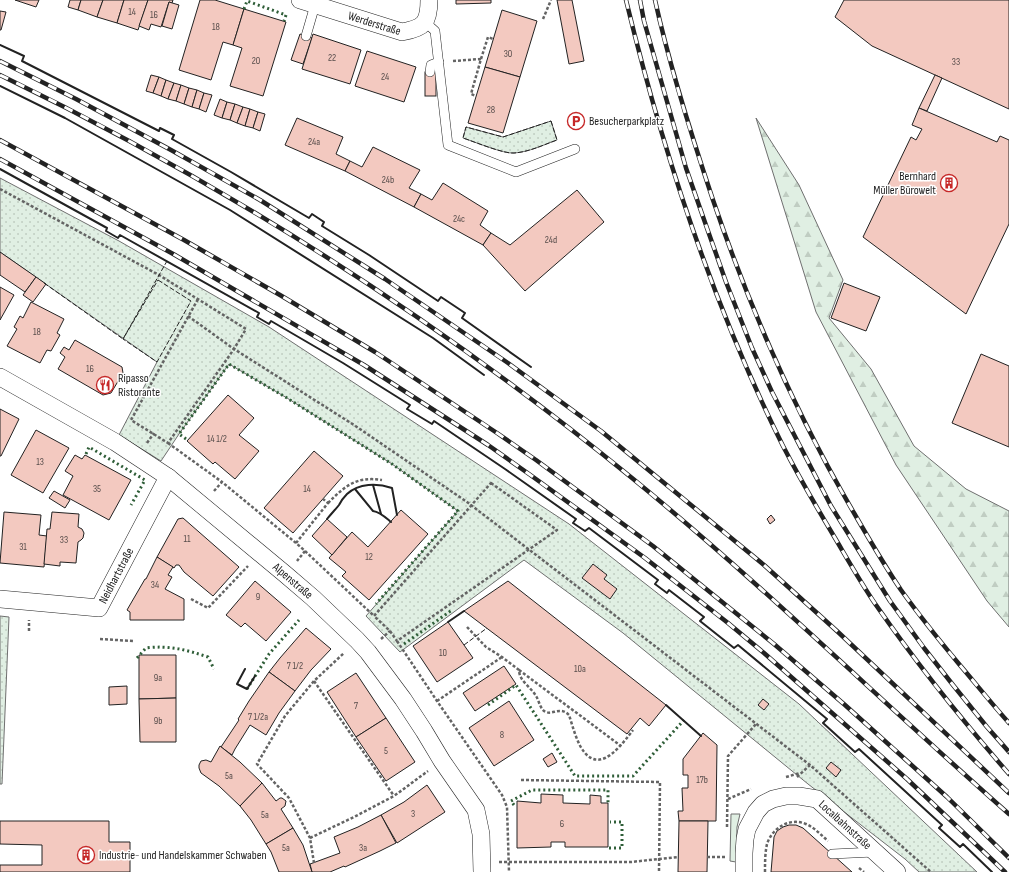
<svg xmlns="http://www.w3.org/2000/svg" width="1009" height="872" viewBox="0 0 1009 872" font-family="'Sofia Sans Condensed',sans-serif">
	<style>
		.grass { fill: #e0efe3; stroke: #6f6f6f }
		.forest { fill: url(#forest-firs); stroke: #6f6f6f }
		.park { fill: url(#park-dots); stroke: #6f6f6f }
		.building { fill: #f3c9c0; stroke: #222 }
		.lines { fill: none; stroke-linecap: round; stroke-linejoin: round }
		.service-casing { stroke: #222; stroke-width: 10 }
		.minor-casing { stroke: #222; stroke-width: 18 }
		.path { stroke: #646464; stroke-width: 2.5; stroke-dasharray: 3 2; stroke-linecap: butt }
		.service { stroke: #fff; stroke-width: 9 }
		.minor { stroke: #fff; stroke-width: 17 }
		.rail-casing { stroke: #222; stroke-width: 4.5 }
		.rail { stroke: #fff; stroke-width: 3; stroke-dasharray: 9; stroke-linecap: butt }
		.hedge { stroke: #2f5e38; stroke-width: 3; stroke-dasharray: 2 3; stroke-linecap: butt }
		.fence { stroke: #222; stroke-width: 1; stroke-dasharray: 5 2; stroke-linecap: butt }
		.wall { stroke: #222; stroke-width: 2 }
		.labels { text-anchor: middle; stroke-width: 3; stroke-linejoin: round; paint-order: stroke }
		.number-label { font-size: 10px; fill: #564c4a }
		.street-label { font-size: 12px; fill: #222; stroke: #fff }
		.poi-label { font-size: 12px; fill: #222; stroke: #fff; text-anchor: start }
	</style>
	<defs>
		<pattern id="forest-firs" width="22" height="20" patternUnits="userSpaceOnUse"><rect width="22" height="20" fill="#e0efe3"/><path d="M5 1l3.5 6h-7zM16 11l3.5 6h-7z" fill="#c0cdc2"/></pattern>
		<pattern id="park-dots" width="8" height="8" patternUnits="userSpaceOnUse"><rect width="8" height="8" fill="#e0efe3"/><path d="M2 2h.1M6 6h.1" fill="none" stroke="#c0cdc2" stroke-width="1.8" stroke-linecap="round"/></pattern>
	</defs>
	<rect width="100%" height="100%" fill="#fff"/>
	<polygon class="grass" points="731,814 740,814 737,827 736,862 730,861"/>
	<polygon class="forest" points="756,118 799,185 843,280 829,318 871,369 914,446 966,489 1009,511 1009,627 987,601 896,465 816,312"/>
	<g class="park">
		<path d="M551,121L557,140C543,145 529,152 514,153C504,154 475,142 463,138L466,127L503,137Z"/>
		<polygon points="0,178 119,241 269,327 569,524 799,704 977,872 919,872 905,859 808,784 623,633 524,560 400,652 366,616 458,511 392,464 287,398 229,364 179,434 161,461 119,435 157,362 0,252"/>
		<polygon points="0,616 9,617 2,784 0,784"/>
	</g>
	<g class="building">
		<polygon points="15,0 39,0 36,7"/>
		<polygon points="70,0 81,0 78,10 68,7"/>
		<polygon points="81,0 103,0 97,17 78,10"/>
		<polygon points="103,0 124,0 117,23 97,17"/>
		<polygon points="124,0 148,0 138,30 117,23"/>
		<polygon points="148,0 173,0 172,3 169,2 161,27 151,24 149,30 139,26"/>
		<polygon points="200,0 215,0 244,9 233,45 223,42 211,80 179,70"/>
		<polygon points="456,0 491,0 491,3 456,4"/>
		<polygon points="557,0 572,0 584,61 569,64"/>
		<polygon points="844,0 1009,0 1009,109 872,46 835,17"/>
		<polygon points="169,2 179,5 172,29 162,26"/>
		<polygon points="244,9 286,22 263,96 230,86 242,48 233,45"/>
		<polygon points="502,10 537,21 520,77 485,67"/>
		<polygon points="0,11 6,12 1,30 0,30"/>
		<polygon points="300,34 312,38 303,64 291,60"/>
		<polygon points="313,34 361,50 350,84 302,69"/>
		<polygon points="367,51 416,67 404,102 355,86"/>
		<polygon points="485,67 520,77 503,133 468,123"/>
		<rect x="425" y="72" width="11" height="24"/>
		<polygon points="151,75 159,77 153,93 146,91"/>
		<polygon points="935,75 942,78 927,111 919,108"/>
		<polygon points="159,77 166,80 161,96 153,93"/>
		<polygon points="166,80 174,83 168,99 161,96"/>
		<polygon points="174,83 181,85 176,101 168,99"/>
		<polygon points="181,85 189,88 184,104 176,101"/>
		<polygon points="189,88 197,90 192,107 184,104"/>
		<polygon points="197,90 204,93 199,109 192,107"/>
		<polygon points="204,93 212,95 206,112 199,109"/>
		<polygon points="220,99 227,102 222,118 214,115"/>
		<polygon points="227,102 235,104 230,120 222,118"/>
		<polygon points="235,104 243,107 237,123 230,120"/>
		<polygon points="243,107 250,109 245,126 237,123"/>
		<polygon points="919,108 997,142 1000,136 1009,140 1009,224 966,314 863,237 911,137 916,140 922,129 912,125"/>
		<polygon points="250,109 258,112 253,128 245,126"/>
		<polygon points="258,112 265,114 260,131 253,128"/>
		<polygon points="297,118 343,137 336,154 350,161 345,171 285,145"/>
		<polygon points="373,147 420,170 409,188 421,194 414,207 345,171 350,161 362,167"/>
		<polygon points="443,183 488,211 480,225 491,233 483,245 414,207 421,194 432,200"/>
		<polygon points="577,190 604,222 525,291 483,245 491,233 510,245"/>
		<polygon points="0,252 36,277 25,292 0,275"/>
		<polygon points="36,277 46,284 33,302 23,295"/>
		<polygon points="844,283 880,297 866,331 831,318"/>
		<polygon points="0,287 14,295 0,320"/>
		<polygon points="31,302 64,319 57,333 60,335 51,351 47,350 40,363 7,346 17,329 14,327 20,316 23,318"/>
		<polygon points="75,340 122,367 123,373 111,393 103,395 58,369 65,357 60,353 64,347 69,350"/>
		<polygon points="981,354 1009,366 1009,447 952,423"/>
		<polygon points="228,395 254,418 239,435 259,451 235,479 215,462 213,464 187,441"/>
		<polygon points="0,409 19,419 1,456 0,456"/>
		<polygon points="36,430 69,448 43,493 11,475"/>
		<polygon points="314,451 343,476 293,533 264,508"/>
		<polygon points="75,455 82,459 85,455 131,480 109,520 63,495 73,476 65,471"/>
		<polygon points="54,491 70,500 65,508 49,498"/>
		<polygon points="401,510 428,534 369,600 342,576 346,572 329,558 352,532 368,547"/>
		<polygon points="4,512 41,515 39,535 47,536 44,567 0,563"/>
		<polygon points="52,512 79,514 78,527 82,529 84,533 83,538 81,540 78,542 76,563 60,562 60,566 44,564 47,529 50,529"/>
		<polygon points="771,515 775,520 770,524 767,519"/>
		<polygon points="183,518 239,567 213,596 184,572 179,565 176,565 174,568 157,557 178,519"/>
		<polygon points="327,519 347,537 332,555 312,536"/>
		<polygon points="157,557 173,567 168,575 172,577 165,589 184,599 184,620 130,620 130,612 127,610 145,579 146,579"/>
		<polygon points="593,564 607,575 604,579 617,589 610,599 582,578"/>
		<polygon points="255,581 291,612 266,641 245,623 241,627 226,615"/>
		<polygon points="508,581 666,705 649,726 640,718 627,734 464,611"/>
		<polygon points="448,622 473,658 437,682 413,646"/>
		<polygon points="306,628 331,649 311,670 295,691 269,672 280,658"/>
		<polygon points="139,655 176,655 176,698 139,699"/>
		<polygon points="504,666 516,684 475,711 463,693"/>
		<polygon points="269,672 295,691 279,713 266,735 250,725 235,749 232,755 221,747 239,720 238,719 249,701"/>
		<polygon points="356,673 386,718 356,737 327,692"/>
		<polygon points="127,686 127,704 109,705 109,687"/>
		<polygon points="176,698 176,742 140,742 139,699"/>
		<polygon points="763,699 769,704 764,710 758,705"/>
		<polygon points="509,701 534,740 494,766 469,728"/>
		<polygon points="386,718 415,762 386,781 356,737"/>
		<polygon points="703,733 717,745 716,821 679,821 678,811 683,811 682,788 688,788 688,775 683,775 683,759"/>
		<polygon points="220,746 240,762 262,783 240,806 219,786 201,773 199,768 199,765 201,761 206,760 211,762"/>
		<polygon points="552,753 557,762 548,767 543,759"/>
		<polygon points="831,762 841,770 836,777 826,768"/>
		<polygon points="262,783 276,801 280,798 282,798 286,801 285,806 281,809 293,828 266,844 251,820 240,806"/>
		<polygon points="427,785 445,812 397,843 381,815 404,802"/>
		<polygon points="541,794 563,795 563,803 590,804 590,795 601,796 601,803 608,803 608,847 565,847 565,842 551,842 551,847 517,848 517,801 541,803"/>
		<polygon points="381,815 396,843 380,851 345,867 344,866 330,872 312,872 310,864 340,853 334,837 358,827"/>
		<polygon points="0,821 109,821 109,842 130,842 130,872 0,872 0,865 42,865 42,845 0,844"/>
		<polygon points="679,821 708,821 707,872 678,872"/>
		<polygon points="789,825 796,825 803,828 852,872 771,872 774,837 777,831 783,827"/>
		<polygon points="293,828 303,845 312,872 279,872 271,852 266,844"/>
	</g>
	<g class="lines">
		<g class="service-casing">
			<g id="service">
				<polyline points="425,22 435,31 448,145 516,172 575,149"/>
				<polyline points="306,36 315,5"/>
				<polyline points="430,72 431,65 439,62"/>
				<polyline points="832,854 874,852"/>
			</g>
		</g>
		<g class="minor-casing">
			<g id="minor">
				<path id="s1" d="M300,0L402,32C424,28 429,23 429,0"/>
				<path id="s2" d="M0,377L115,442L168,477L285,574L313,598L357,640L368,652L403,699L424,731L442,761L476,810L481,834L482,872"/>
				<path id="s3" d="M0,599L99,608L168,477"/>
				<path id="s4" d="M744,872V853L745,839L747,829L756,812L763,804L773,799L786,796H799L817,799L897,872"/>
			</g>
		</g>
		<g class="path">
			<polyline points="543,19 551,0"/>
			<polyline points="481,59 488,37 493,39"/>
			<polyline points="453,61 481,59 471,94 476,96"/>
			<polyline points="0,189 159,275 246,329 234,349 168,443 131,420 198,299"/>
			<polyline points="188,316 234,349 354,425 467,502 810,765"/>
			<polyline points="147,443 154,433"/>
			<polyline points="168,443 222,482"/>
			<polygon points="491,483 557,530 397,641 390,631 374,616"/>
			<polyline points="214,491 222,482 296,543 305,551 297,561"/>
			<path d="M328,503C345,486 356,476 382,480"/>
			<polyline points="296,543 328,503 323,499"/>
			<polyline points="305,551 374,616"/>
			<polyline points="191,599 208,608 248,566"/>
			<path d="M467,627L486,647L502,657L519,670C519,681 531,687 536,696C539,700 540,710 546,712C553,715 560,706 569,715C573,727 577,744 585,753C602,773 623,743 633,730"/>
			<polyline points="29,631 29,620"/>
			<polyline points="100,639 133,641"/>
			<polyline points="381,639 390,631"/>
			<polyline points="397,641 437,701 502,795 507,807 509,872"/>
			<polyline points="519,670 621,746"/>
			<polyline points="314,681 394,796"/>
			<polyline points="437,701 502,657"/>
			<polyline points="786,777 800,773"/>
			<polyline points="797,777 810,765 931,872"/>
			<polyline points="521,780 660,782 659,872"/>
			<polyline points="728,799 751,789"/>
			<polyline points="727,827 728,756 756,724"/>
			<polyline points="310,838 354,817 394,796 428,771"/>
			<polyline points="707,857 727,857"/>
			<polyline points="499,862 631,862 678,857"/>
			<polyline points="314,863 310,838 289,798 257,764 285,716 314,681 344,653"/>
			<polyline points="859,868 864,872"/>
			<path d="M765,872C765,863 765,853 767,844C772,828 790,817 806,824C815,828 821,835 828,841"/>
		</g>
		<use href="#service" class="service"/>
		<use href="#minor" class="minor"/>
		<g class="rail-casing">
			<g id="rail">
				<path d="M626,0C663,153 713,305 783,446C799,477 817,508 835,538C848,560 861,583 876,605C917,664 962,720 1009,774"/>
				<polyline points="640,0 644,21 686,168 708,231 726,282 752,348 772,392 831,506 890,601 924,648 953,685 987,727 1009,752"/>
				<path d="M655,0C670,68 691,134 713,200C750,309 796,414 854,513C869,539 884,565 901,590C919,615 939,640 959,664C976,684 992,704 1009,723"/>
				<polyline points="0,61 76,99 171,150 260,200 385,279 508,363 601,431 764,565 838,632 1009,793"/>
				<path d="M0,75C226,184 438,320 632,478C763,585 883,703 1009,814"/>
				<polyline points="0,140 184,240 280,295 375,352 497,433 536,460 653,546 774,644 845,705 947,797 1009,858"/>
				<polyline points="0,159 175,255 364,365 488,445 529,474 645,558 728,623 764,653 907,779 1005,872"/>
			</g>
		</g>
		<use href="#rail" class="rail"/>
		<g class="hedge">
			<polyline points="244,9 247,1 286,15 284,21"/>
			<polyline points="186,439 179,434 229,364 287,398 392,464 458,511 376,604"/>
			<polyline points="86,454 89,447 145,480 131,505"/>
			<polyline points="404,644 452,610"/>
			<path d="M137,658L146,648C169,645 187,650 208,657L214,669"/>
			<polyline points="247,689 269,654 299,620"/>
			<polyline points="488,705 516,685 575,776 633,776 684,720"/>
			<polyline points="514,805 511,801 532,790 608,790 608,803"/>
			<polyline points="609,848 622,848 622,822 610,822"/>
		</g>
		<g class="fence">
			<path d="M551,121L557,140C543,145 529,152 514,153C504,154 475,142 463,138L466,127L503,137Z"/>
			<polygon points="158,280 191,301 157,362 123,339"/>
			<polyline points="44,283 123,339 167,261"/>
			<polyline points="464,645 487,628"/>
		</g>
		<g class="wall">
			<polyline points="0,45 24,56 22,61 159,131 160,128 174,135 172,139 231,172 309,218 312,214 324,222 322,226 369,255 438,301 441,297 465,313 462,318 531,367"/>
			<polyline points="0,86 65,118 230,210 433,338 484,375"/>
			<polyline points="0,169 107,228 106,231 118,238 120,235 259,313 257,317 269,324 271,321 343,363 410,405 407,409 432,424 434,421 505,469 576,519 573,523 585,531 589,528 658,580 655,584 667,593 669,590 704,617 700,621 734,648 738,645 827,719 823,723 855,752 859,749 942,825 939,828 960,847 963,844 992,872"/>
			<polyline points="373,485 381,514"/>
			<path d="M355,489L373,511C380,512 385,517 391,522"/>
			<path d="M327,519C331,514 335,510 339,505C341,501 344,497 347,494C359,483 377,483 392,488L397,515"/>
			<polyline points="448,622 464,611"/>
			<polyline points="245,669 237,684 247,689 255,676"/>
			<polyline points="666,705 701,736"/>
		</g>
	</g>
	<defs>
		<g id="parking-ring" transform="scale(0.9)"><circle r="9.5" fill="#fff" stroke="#c62828" stroke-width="1.5"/><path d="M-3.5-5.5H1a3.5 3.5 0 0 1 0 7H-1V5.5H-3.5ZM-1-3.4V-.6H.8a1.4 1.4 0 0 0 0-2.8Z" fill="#c62828"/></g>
		<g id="building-ring" transform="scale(0.9)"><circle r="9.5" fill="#fff" stroke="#c62828" stroke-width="1.5"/><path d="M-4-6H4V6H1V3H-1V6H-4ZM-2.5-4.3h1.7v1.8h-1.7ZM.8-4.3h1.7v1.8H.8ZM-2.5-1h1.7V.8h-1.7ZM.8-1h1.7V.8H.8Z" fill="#c62828"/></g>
		<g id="restaurant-ring" transform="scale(0.9)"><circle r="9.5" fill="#fff" stroke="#c62828" stroke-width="1.5"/><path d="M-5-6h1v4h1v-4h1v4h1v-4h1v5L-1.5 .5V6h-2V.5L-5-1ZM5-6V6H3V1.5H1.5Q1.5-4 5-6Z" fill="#c62828"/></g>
	</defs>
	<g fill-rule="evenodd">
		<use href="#parking-ring" x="576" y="121"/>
		<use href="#building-ring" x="949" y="183"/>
		<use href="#restaurant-ring" x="105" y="385"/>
		<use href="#building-ring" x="86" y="855"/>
	</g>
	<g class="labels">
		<g class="number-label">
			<text x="132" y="15">14</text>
			<text x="154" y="18">16</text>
			<text x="216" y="30">18</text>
			<text x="508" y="57">30</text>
			<text x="332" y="61">22</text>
			<text x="256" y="64">20</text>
			<text x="956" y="65">33</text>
			<text x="385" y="80">24</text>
			<text x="491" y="113">28</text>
			<text x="314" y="145">24a</text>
			<text x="388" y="183">24b</text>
			<text x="459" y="222">24c</text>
			<text x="551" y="243">24d</text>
			<text x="37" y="335">18</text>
			<text x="90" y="372">16</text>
			<text x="217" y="442">14 1/2</text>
			<text x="40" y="465">13</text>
			<text x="97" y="492">35</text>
			<text x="307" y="492">14</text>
			<text x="187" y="542">11</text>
			<text x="64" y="543">33</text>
			<text x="23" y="550">31</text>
			<text x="369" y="560">12</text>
			<text x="155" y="588">34</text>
			<text x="258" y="600">9</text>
			<text x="443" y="656">10</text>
			<text x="295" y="669">7 1/2</text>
			<text x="580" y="672">10a</text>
			<text x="158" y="681">9a</text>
			<text x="356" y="709">7</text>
			<text x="258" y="720">7 1/2a</text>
			<text x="158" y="724">9b</text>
			<text x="502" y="738">8</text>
			<text x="386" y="754">5</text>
			<text x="229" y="779">5a</text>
			<text x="702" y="783">17b</text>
			<text x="413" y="817">3</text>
			<text x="265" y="818">5a</text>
			<text x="562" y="827">6</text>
			<text x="286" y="851">5a</text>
			<text x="363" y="851">3a</text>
		</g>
		<g class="street-label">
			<text dy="4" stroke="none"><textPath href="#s1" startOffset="78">Werderstraße</textPath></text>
			<text dy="4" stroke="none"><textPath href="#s3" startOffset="136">Neidhartstraße</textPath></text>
			<text dy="4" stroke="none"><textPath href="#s2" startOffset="358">Alpenstraße</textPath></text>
			<text dy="4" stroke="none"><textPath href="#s4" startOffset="167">Localbahnstraße</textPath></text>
		</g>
		<g class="poi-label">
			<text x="589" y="125">Besucherparkplatz</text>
			<text x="936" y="180" text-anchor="end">Bernhard<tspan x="936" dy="14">Müller Bürowelt</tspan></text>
			<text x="118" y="382">Ripasso<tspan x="118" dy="14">Ristorante</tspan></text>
			<text x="99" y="859">Industrie- und Handelskammer Schwaben</text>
		</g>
	</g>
</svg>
